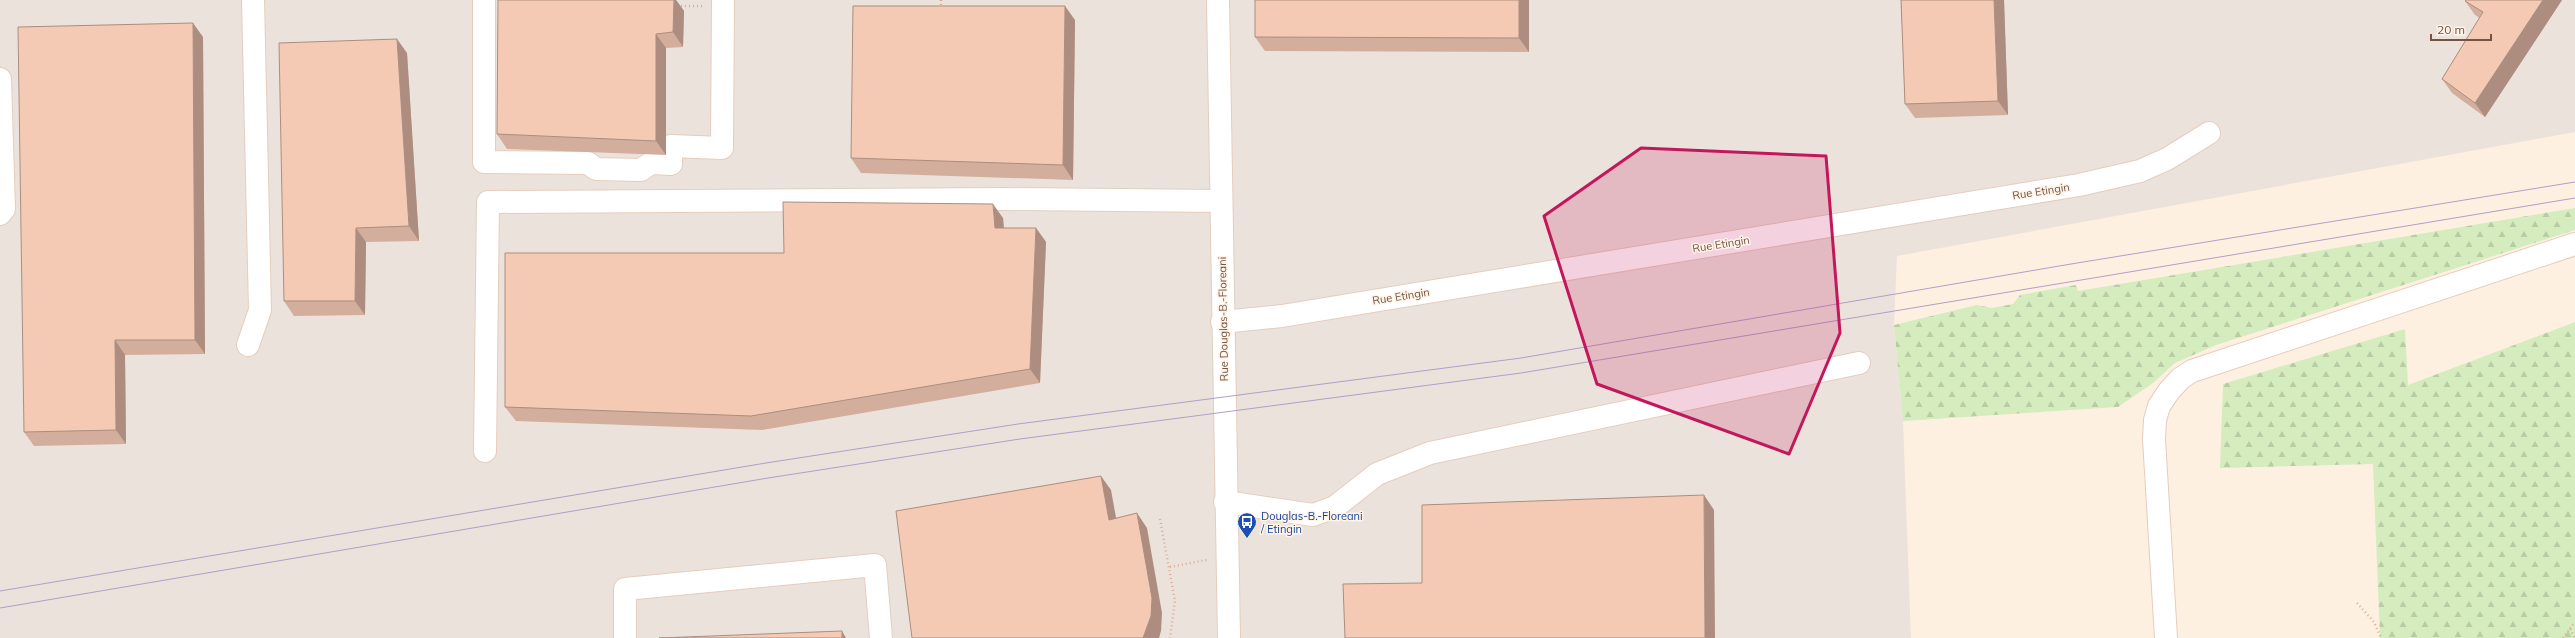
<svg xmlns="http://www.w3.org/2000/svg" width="2575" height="638" viewBox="0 0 2575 638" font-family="Mulish,sans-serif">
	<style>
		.industrial { fill: #ece2dc }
		.forest { fill: url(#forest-firs) }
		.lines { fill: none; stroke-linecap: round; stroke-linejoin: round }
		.minor-casing { stroke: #e5cdbe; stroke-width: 24 }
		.path { stroke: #daad99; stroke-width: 2.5; stroke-dasharray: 1 3; stroke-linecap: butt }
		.minor { stroke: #fff; stroke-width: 22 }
		.tram { stroke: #b19ec8; stroke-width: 1 }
		.wall { fill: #d3ae9c }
		.shaded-wall { fill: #ac8d7f }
		.building { fill: #f5cab5; stroke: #ac8d7f }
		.marked { fill: #c2185b; fill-opacity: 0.2; stroke: #c2185b; stroke-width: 3; stroke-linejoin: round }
		.labels { text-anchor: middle; stroke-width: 3; stroke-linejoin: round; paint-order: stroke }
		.street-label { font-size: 11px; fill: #765345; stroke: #fff4e8 }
		.transit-label { font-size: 11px; fill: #164399; stroke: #fff4e8; text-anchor: start }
	</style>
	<defs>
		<pattern id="forest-firs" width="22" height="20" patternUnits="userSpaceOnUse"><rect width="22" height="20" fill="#d4ecbe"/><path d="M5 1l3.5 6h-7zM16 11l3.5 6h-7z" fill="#b9cca5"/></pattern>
	</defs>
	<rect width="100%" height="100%" fill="#fef0e0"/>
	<polygon class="industrial" points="0,0 2575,0 2575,132 1897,256 1894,325 1903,421 1911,638 0,638"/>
	<g class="forest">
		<polygon points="2575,208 2575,230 2216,345 2175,363 2153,383 2118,407 1903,421 1894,325 1977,305 1992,308 2013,304 2020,295 2076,285 2078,291"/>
		<polygon points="2575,322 2575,638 2380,638 2373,464 2220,468 2223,384 2405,329 2408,385"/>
	</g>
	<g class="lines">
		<g class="minor-casing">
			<g id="minor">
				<polyline points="484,0 484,162 588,163 596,169 641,170 651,163 671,164 671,146 722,148 723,0"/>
				<polyline points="1218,0 1229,638"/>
				<polyline points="0,79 4,209 0,214"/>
				<polyline points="1222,322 1282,316 2079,185 2140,171 2167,159 2209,133"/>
				<polyline points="248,345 260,310 253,0"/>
				<polyline points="485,451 488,202 1004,199 1221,201"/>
				<polyline points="1225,502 1313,515 1335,507 1377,474 1430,453 1859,363"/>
				<polyline points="625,638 625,589 875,565 881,638"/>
				<polyline points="2166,638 2154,439 2155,420 2159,406 2169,391 2181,378 2192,371 2575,244"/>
			</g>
		</g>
		<g class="path">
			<polyline points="941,0 941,8"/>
			<polyline points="677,6 702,6"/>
			<polyline points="1160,519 1175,601 1170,638"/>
			<polyline points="1170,567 1207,560"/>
			<polyline points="2357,603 2374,622 2381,638"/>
			<polyline points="2570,629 2575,638"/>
			<polyline points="2563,638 2575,622"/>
		</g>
		<use href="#minor" class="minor"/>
		<g class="tram">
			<polyline points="0,591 766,463 1018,424 1521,358 2071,264 2575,182"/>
			<polyline points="0,608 768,478 1020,439 1521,373 2575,198"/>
		</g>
	</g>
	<g class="wall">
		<polygon points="498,0 676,0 684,11 683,47 666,48 666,155 507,149 497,134"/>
		<polygon points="1529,0 1529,52 1265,51 1255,37"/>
		<polygon points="1901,0 2004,0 2008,115 1915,118 1905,104"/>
		<polygon points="2562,0 2485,117 2452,93 2442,79 2480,18 2475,15 2465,1"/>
		<polygon points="1075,20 1073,180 861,173 851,158"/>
		<polygon points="203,37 205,354 125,355 126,444 34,446 24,432"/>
		<polygon points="407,53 419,241 366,242 365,315 294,316 284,301"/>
		<polygon points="1003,218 1004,228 1036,228 1046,242 1040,383 762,430 516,421 505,407 784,253"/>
	</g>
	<g class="shaded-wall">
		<polygon points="674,0 676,0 684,11 683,47 673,32"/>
		<polygon points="1519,0 1529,0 1529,52 1519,38"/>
		<polygon points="1994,0 2004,0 2008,115 1998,101"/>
		<polygon points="2543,0 2562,0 2485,117 2475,103"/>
		<polygon points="1065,6 1075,20 1073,180 1063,165"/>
		<polygon points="193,23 203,37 205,354 195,340"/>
		<polygon points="656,34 666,48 666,155 656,141"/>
		<polygon points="397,39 407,53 419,241 409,226"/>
		<polygon points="993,204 1003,218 1005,242 995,228"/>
		<polygon points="356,228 366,242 365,315 355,301"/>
		<polygon points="1036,228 1046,242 1040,383 1030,369"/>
		<polygon points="115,340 125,355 126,444 116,430"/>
		<polygon points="1101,476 1111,490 1119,534 1109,520"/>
		<polygon points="1704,495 1714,510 1715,638 1705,638"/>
		<polygon points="1137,513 1147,528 1162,613 1161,631 1159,638 1143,638"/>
		<polygon points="842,631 846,638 842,638"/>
	</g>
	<g class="building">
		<polygon points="498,0 674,0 673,32 656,34 656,141 497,134"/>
		<polygon points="1255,0 1519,0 1519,38 1255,37"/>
		<polygon points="1901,0 1994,0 1998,101 1905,104"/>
		<polygon points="2466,0 2543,0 2475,103 2442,79 2483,12 2465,1"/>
		<polygon points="853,6 1065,6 1063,165 851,158"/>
		<polygon points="193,23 195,340 115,340 116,430 24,432 18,27"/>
		<polygon points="397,39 409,226 356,228 355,301 284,301 279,43"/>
		<polygon points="783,202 993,204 995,228 1036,228 1030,369 751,416 505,407 505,253 784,253"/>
		<polygon points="1101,476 1109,520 1137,513 1152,598 1151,616 1143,638 912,638 896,511"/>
		<polygon points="1704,495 1705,638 1345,638 1343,584 1422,583 1422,505"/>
		<polygon points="842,631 842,638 659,638"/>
	</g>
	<path class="marked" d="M1641,148L1826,156L1840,333L1789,454L1597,384L1544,216Z"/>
	<defs>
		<g id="bus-pin" transform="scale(1)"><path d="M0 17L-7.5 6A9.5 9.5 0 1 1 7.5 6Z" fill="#1a4fb4" stroke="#fff4e8"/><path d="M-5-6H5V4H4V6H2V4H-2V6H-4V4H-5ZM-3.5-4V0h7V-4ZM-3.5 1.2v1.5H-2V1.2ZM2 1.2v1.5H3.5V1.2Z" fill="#fff"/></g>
	</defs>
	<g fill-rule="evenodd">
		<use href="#bus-pin" x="1247" y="522"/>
	</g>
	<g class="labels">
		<g class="street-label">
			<text transform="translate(2041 191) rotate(-9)" y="4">Rue Etingin</text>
			<text transform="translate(1721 244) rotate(-9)" y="4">Rue Etingin</text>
			<text transform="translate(1401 296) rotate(-9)" y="4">Rue Etingin</text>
			<text transform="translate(1223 319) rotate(-91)" y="4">Rue Douglas-B.-Floreani</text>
		</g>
		<g class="transit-label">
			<text x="1261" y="520">Douglas-B.-Floreani<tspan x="1261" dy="13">/ Etingin</tspan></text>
		</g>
	</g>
	<path d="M2431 34v6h60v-6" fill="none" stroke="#765345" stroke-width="2"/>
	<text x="2437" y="34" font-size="12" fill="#765345" stroke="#fff4e8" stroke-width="3" paint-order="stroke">20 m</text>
</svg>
